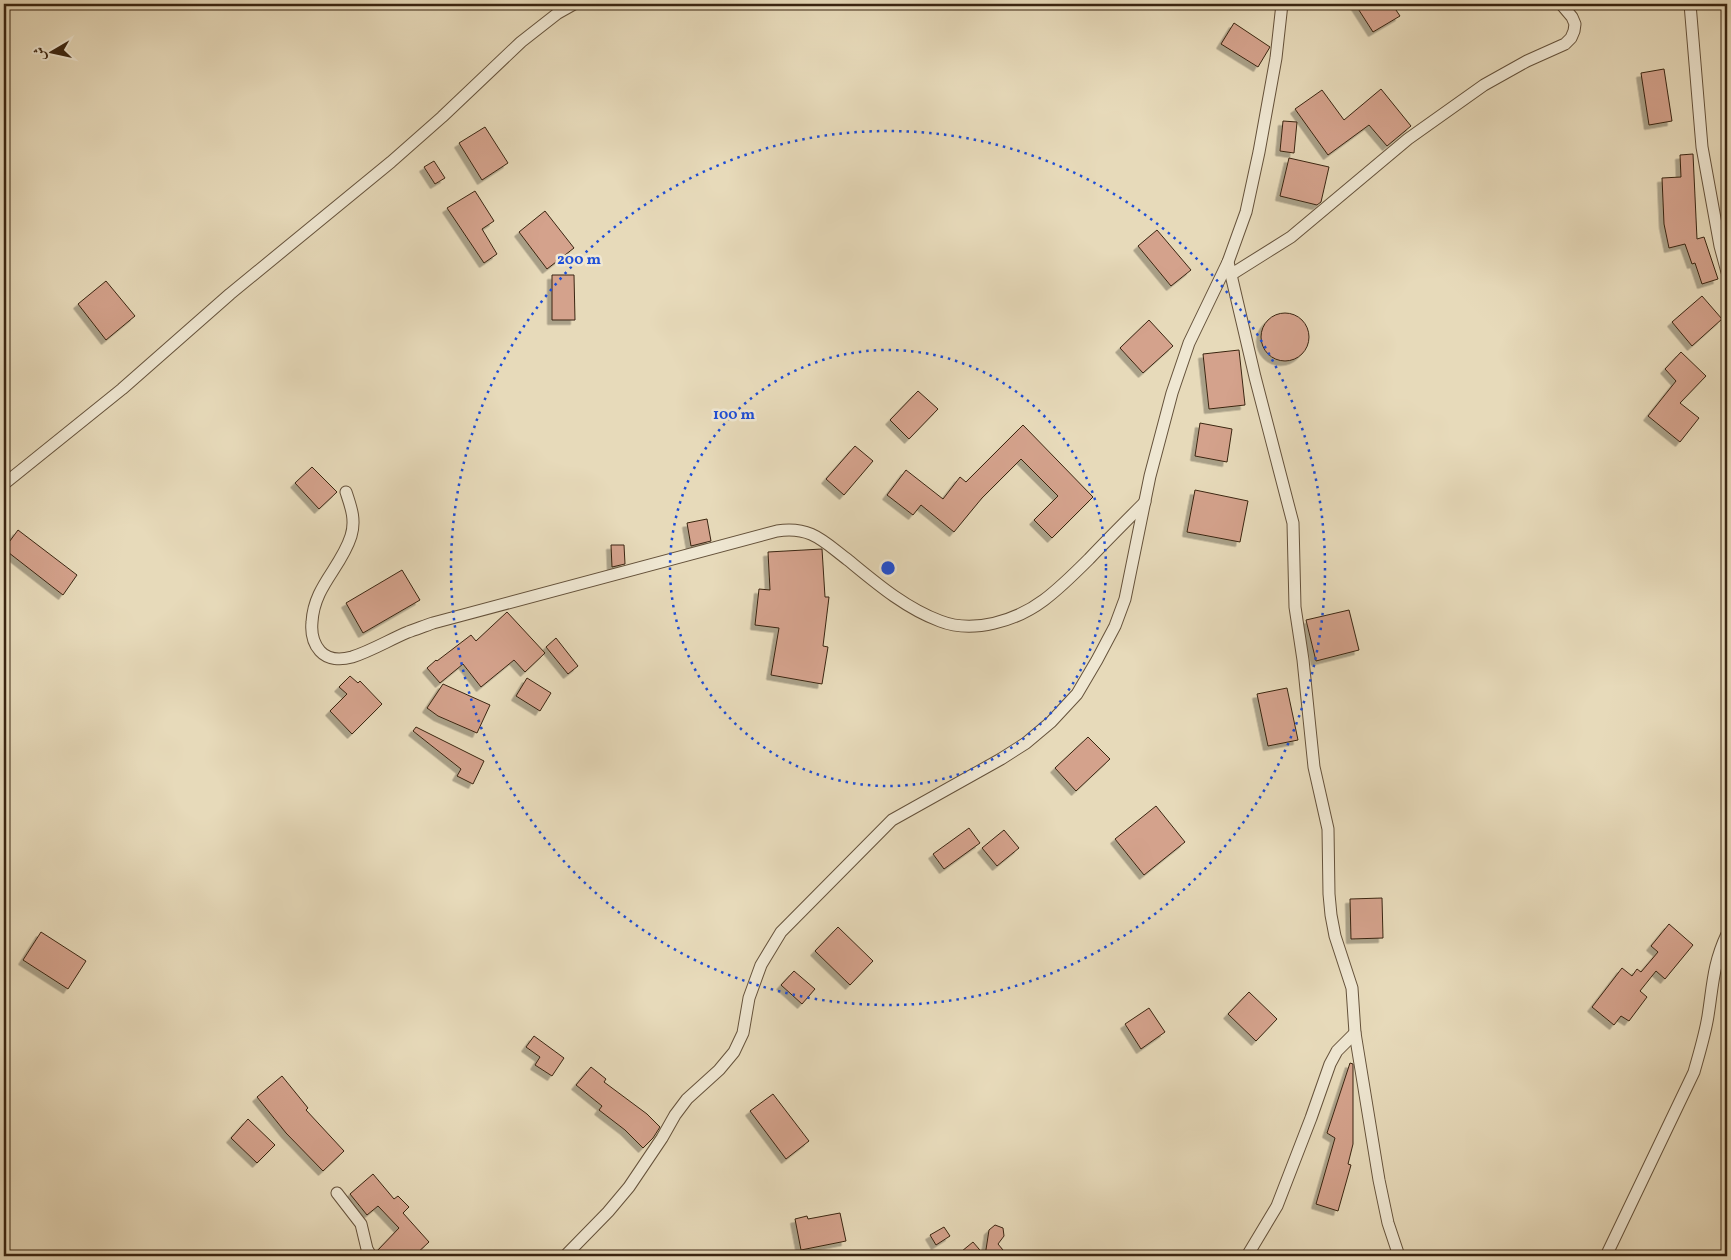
<svg xmlns="http://www.w3.org/2000/svg" width="1731" height="1260" viewBox="0 0 1731 1260" font-family="Vollkorn,Amiri,serif">
	<style>
		.building { fill: #d4a28c; stroke: #3a2511; filter: url(#shadow) }
		.lines { fill: none; stroke-linecap: round; stroke-linejoin: round }
		.street-casing { stroke: #65523b; stroke-width: 13 }
		.street { stroke: #efe7d2; stroke-width: 11 }
		.ring { fill: none; stroke: #1d4ed8; stroke-width: 2.5; stroke-dasharray: 2.5 5 }
		.centre { fill: #1d4ed8; stroke: #efe7d2; stroke-width: 2.5 }
		.ring-label { font-size: 15px; text-anchor: middle; font-weight: bold; fill: #1d4ed8; stroke: #efe7d2; stroke-width: 5; stroke-linejoin: round; paint-order: stroke }
	</style>
	<defs>
		<filter id="shadow"><feDropShadow dx="-4.5" dy="4.5" stdDeviation="0" flood-color="#0004"/></filter>
	</defs>
	<rect width="100%" height="100%" fill="#e7daba"/>
	<filter id="stains"><feTurbulence type="fractalNoise" baseFrequency=".004" numOctaves="4"/><feColorMatrix values="0 0 0 0 .2 0 0 0 0 .09 0 0 0 0 .02 0 0 0 .5 -.17"/></filter>
	<radialGradient id="worn" r=".72"><stop offset=".6" stop-color="#630" stop-opacity="0"/><stop offset="1" stop-color="#630" stop-opacity=".3"/></radialGradient>
	<g class="building">
		<polygon points="1355,4 1392,4 1400,16 1373,32"/>
		<polygon points="1234,23 1270,47 1258,67 1221,44"/>
		<polygon points="1664,69 1672,121 1649,125 1641,73"/>
		<polygon points="1381,89 1411,126 1387,146 1369,125 1328,155 1295,109 1322,90 1344,120"/>
		<polygon points="1283,121 1297,122 1294,153 1280,151"/>
		<polygon points="485,127 508,163 482,180 459,143"/>
		<polygon points="1693,154 1697,239 1704,237 1718,279 1702,284 1695,263 1692,264 1685,244 1669,248 1664,224 1662,178 1681,177 1680,155"/>
		<polygon points="1289,158 1329,167 1321,202 1317,205 1280,196"/>
		<polygon points="434,161 445,178 435,184 424,167"/>
		<polygon points="475,191 494,221 482,229 497,254 484,263 447,208"/>
		<polygon points="545,211 574,248 547,269 519,232"/>
		<polygon points="1157,230 1191,270 1171,286 1138,246"/>
		<polygon points="552,275 574,275 575,320 552,320"/>
		<polygon points="106,281 135,316 106,340 78,304"/>
		<polygon points="1702,296 1722,319 1692,346 1672,322"/>
		<circle cx="1285" cy="337" r="24"/>
		<polygon points="1149,320 1173,346 1143,373 1120,348"/>
		<polygon points="1239,350 1245,405 1209,409 1203,354"/>
		<polygon points="1681,352 1706,376 1680,403 1699,418 1680,442 1648,416 1676,381 1665,369"/>
		<polygon points="918,391 938,409 909,439 890,420"/>
		<polygon points="1200,423 1232,429 1227,462 1195,456"/>
		<polygon points="1023,425 1093,497 1052,538 1034,520 1058,496 1021,459 982,498 954,532 921,505 913,515 887,495 906,470 943,499 960,477 966,482"/>
		<polygon points="855,446 873,461 844,495 826,479"/>
		<polygon points="312,467 337,492 319,509 295,483"/>
		<polygon points="1195,490 1248,501 1240,542 1187,532"/>
		<polygon points="707,519 711,541 691,546 687,523"/>
		<polygon points="18,530 77,575 63,595 4,549"/>
		<polygon points="611,545 624,545 625,564 612,567"/>
		<polygon points="822,549 825,597 829,597 823,646 828,647 822,684 771,675 779,628 755,625 759,589 770,590 768,552"/>
		<polygon points="402,570 420,600 363,633 346,603"/>
		<polygon points="1349,610 1359,650 1316,661 1306,620"/>
		<polygon points="507,612 545,653 525,672 514,660 481,687 463,664 440,683 427,668 436,660 437,661 471,635 476,641"/>
		<polygon points="556,638 578,666 568,674 546,647"/>
		<polygon points="350,676 358,683 360,681 382,704 352,734 330,711 347,694 339,687"/>
		<polygon points="527,678 551,693 540,711 516,696"/>
		<polygon points="443,684 490,705 477,733 438,716 427,708"/>
		<polygon points="1287,688 1298,740 1268,746 1257,694"/>
		<polygon points="416,727 484,761 473,784 457,776 461,769 413,731"/>
		<polygon points="1088,737 1110,759 1076,791 1055,768"/>
		<polygon points="1156,806 1185,842 1144,875 1115,839"/>
		<polygon points="969,828 980,843 944,869 933,854"/>
		<polygon points="1004,830 1019,848 997,866 982,848"/>
		<polygon points="1382,898 1383,938 1351,939 1350,899"/>
		<polygon points="1669,924 1693,945 1665,979 1656,971 1640,991 1647,997 1629,1021 1621,1016 1614,1025 1592,1007 1622,968 1632,976 1637,969 1641,972 1658,952 1651,946"/>
		<polygon points="838,927 873,961 850,985 815,951"/>
		<polygon points="41,932 86,961 68,989 23,960"/>
		<polygon points="794,971 815,989 802,1004 781,985"/>
		<polygon points="1249,992 1277,1019 1256,1041 1228,1014"/>
		<polygon points="1149,1008 1165,1032 1141,1049 1125,1024"/>
		<polygon points="534,1036 564,1058 552,1076 535,1065 540,1057 526,1047"/>
		<polygon points="1350,1063 1353,1064 1353,1144 1348,1164 1351,1165 1338,1211 1316,1204 1335,1138 1327,1133"/>
		<polygon points="591,1067 606,1079 604,1082 647,1114 660,1127 653,1138 643,1148 625,1130 599,1110 602,1106 576,1085"/>
		<polygon points="282,1076 308,1108 306,1110 344,1151 323,1171 286,1133 257,1097"/>
		<polygon points="773,1094 809,1141 786,1159 750,1111"/>
		<polygon points="248,1119 275,1145 257,1163 231,1138"/>
		<polygon points="373,1174 394,1199 398,1196 409,1207 403,1213 429,1242 414,1256 378,1256 377,1251 399,1228 378,1206 367,1215 350,1194"/>
		<polygon points="840,1213 846,1241 801,1250 795,1219 807,1216 808,1219"/>
		<polygon points="995,1225 1003,1228 1004,1236 998,1244 1008,1256 985,1256 989,1230"/>
		<polygon points="944,1227 950,1236 936,1245 930,1235"/>
		<polygon points="973,1242 985,1256 956,1256"/>
	</g>
	<g class="lines">
		<g class="street-casing">
			<g id="street">
				<polyline points="1690,4 1702,147 1720,246 1727,272"/>
				<polyline points="1228,262 1255,377 1293,523 1295,607 1303,660 1314,767 1328,829 1329,894 1331,915 1335,936 1352,988 1355,1033 1379,1180 1388,1223 1399,1256"/>
				<polyline points="1232,274 1291,237 1408,139 1484,85 1527,61 1565,44 1571,38 1574,31 1575,24 1572,17 1561,4"/>
				<polyline points="4,484 122,389 230,294 391,162 442,117 521,42 558,13 574,4"/>
				<path d="M346,492C351,507 356,520 351,536C341,568 314,586 312,622C311,632 313,643 320,651C328,660 341,660 352,657C371,651 389,640 408,632C416,629 425,626 433,623L777,531C811,526 823,541 848,560C876,583 905,608 940,621C973,634 1016,621 1044,600C1060,588 1075,573 1089,559C1107,540 1126,521 1145,502"/>
				<polyline points="337,1193 361,1224 367,1249 371,1256"/>
				<polyline points="565,1256 608,1212 629,1187 662,1138 675,1115 687,1099 719,1070 734,1052 743,1033 749,998 761,965 781,932 892,820 1001,759 1026,743 1051,722 1077,694 1097,660 1115,626 1125,599 1150,476 1172,393 1189,343 1228,262 1246,212 1259,152 1276,58 1282,4"/>
				<polyline points="1247,1256 1277,1206 1311,1118 1330,1064 1337,1051 1355,1033"/>
				<path d="M1606,1256L1694,1072C1699,1054 1705,1035 1708,1016C1713,984 1713,964 1727,934"/>
			</g>
		</g>
		<use href="#street" class="street"/>
	</g>
	<g class="ring">
		<circle cx="888" cy="568" r="218"/>
		<circle cx="888" cy="568" r="437"/>
	</g>
	<circle cx="888" cy="568" r="8" class="centre"/>
	<g class="ring-label">
		<text x="579" y="264">200 m</text>
		<text x="734" y="419">100 m</text>
	</g>
	<rect width="1731" height="1260" fill="none" stroke="#e7daba" stroke-width="20"/>
	<rect x="5" y="5" width="1721" height="1250" fill="none" stroke="#3a2511" stroke-width="2.5"/>
	<rect x="10" y="10" width="1711" height="1240" fill="none" stroke="#3a2511"/>
	<g transform="translate(52 52) rotate(261)" stroke="#efe7d2" stroke-width="4" paint-order="stroke">
	<path d="M0-4L9 19L0 12L-9 19Z" fill="#3a2511"/>
	<text y="-8" font-size="14" font-weight="bold" text-anchor="middle" fill="#3a2511">ش</text>
	</g>
	<rect width="100%" height="100%" filter="url(#stains)"/>
	<rect width="100%" height="100%" fill="url(#worn)"/>
</svg>
